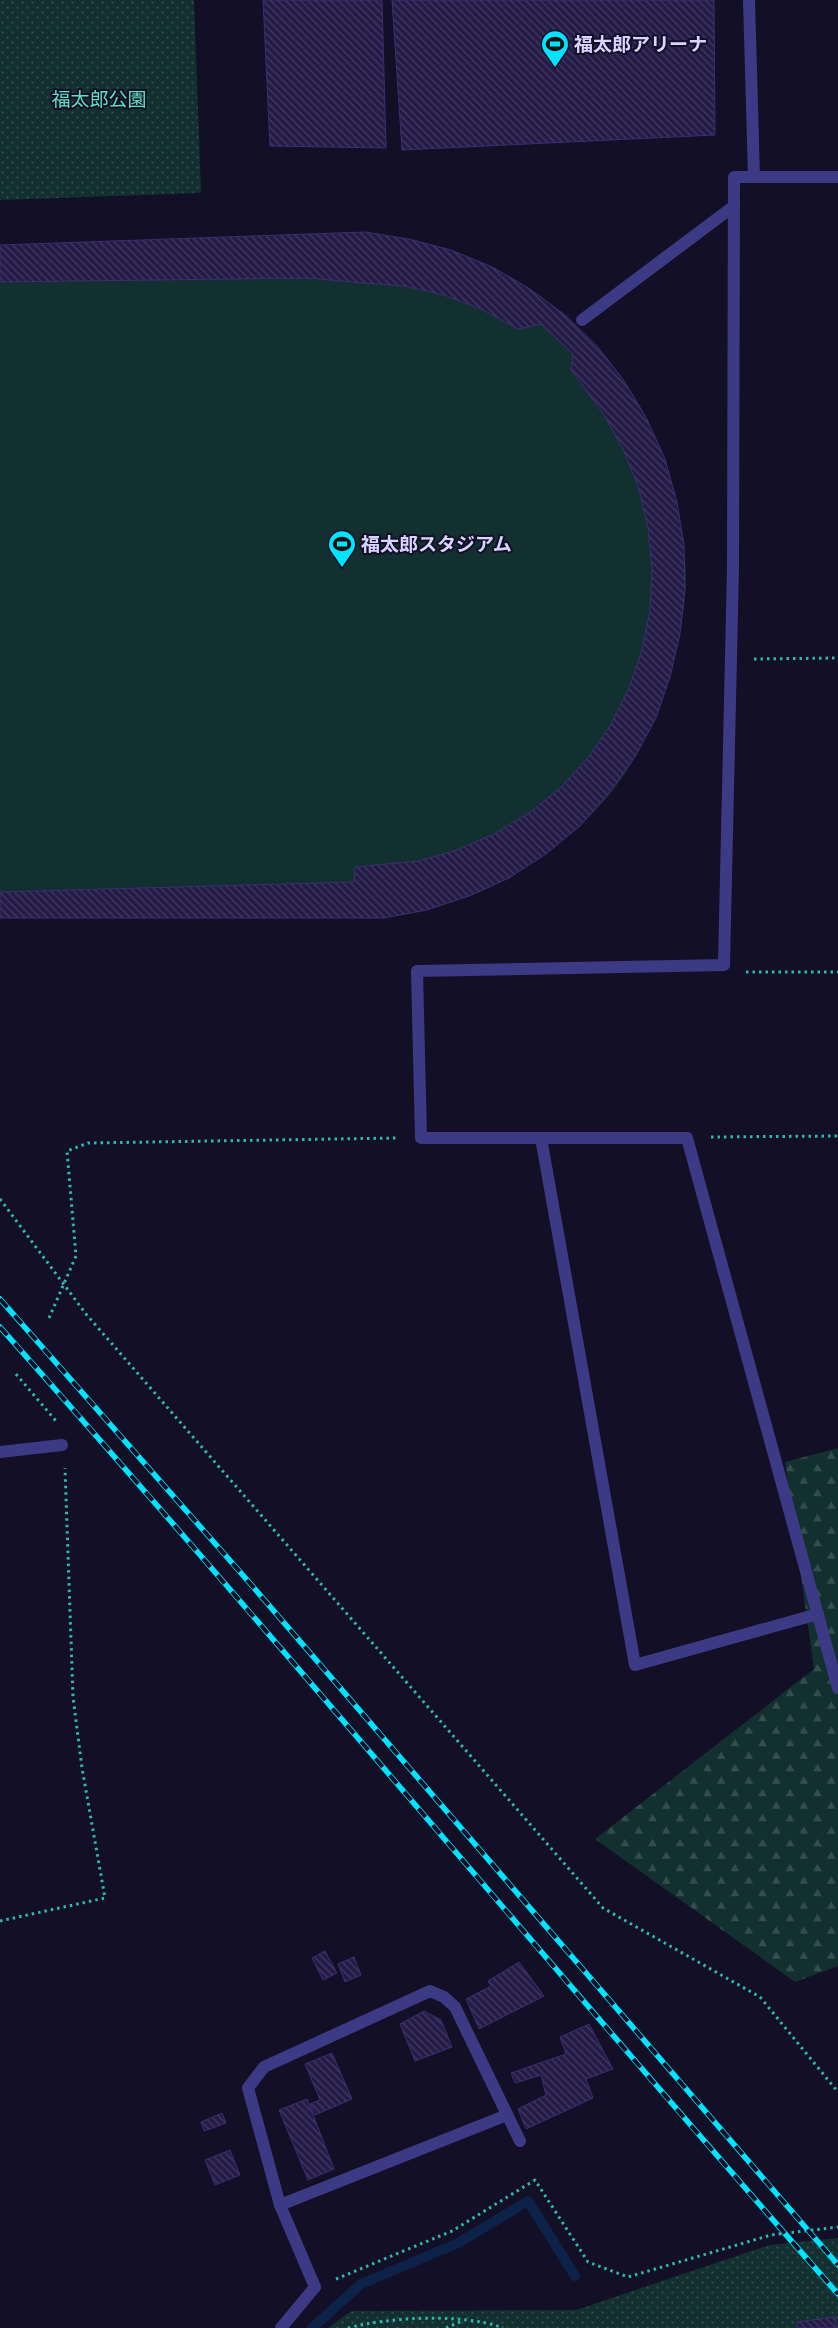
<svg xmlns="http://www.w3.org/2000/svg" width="838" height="2328" viewBox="0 0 838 2328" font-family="'Space Grotesk','Noto Sans JP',sans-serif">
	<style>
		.forest { fill: url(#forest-firs) }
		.park { fill: url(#park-dots) }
		.garden { fill: #12302f }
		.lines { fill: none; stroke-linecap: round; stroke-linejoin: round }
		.stream { stroke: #0c2248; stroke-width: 10 }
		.building { fill: url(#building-back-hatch); stroke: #3b2d73 }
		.path { stroke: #2fb8b0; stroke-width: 3; stroke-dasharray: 2.5 4; stroke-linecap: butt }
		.service { stroke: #3d3a85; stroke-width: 12 }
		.minor { stroke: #3d3a85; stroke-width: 12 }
		.tertiary { stroke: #3d3a85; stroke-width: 12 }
		.rail-casing { stroke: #00e5ff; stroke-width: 5.5 }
		.rail { stroke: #130f26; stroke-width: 4; stroke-dasharray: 11; stroke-linecap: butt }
		.labels { text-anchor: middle; stroke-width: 4; stroke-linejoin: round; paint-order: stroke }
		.poi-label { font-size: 19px; font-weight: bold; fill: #d9d4ff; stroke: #130f26; text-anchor: start }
		.park-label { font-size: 19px; fill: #5fe0c0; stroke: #130f26 }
	</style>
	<defs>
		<pattern id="forest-firs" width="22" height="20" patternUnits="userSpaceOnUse" patternTransform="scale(1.25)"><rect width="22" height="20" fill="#12302f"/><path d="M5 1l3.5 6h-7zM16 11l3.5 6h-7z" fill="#344d4e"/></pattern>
		<pattern id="park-dots" width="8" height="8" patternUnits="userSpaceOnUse" patternTransform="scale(1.25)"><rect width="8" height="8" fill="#12302f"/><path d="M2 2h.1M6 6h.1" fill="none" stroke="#344d4e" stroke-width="1.8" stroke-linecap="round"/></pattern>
		<pattern id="building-back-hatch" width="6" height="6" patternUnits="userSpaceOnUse" patternTransform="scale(1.25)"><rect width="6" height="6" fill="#241b47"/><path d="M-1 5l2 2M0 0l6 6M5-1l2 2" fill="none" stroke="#433b63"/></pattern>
	</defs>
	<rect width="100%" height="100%" fill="#130f26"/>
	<polygon class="forest" points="838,1448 838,1966 795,1982 595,1839 814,1669 785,1462"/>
	<g class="park">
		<polygon points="0,0 194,0 201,193 0,200"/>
		<polygon points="838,2238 838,2328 328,2328 351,2311 576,2310 769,2245"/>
	</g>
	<path class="garden" d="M365,232C394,237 422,241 450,250C529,274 610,342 646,418C656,438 660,464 666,486C672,505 680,525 683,545C690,580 683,621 675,656C661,718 628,784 579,826C567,836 554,844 542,853C518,871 495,887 467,897C440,907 412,913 384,918H0V245Z"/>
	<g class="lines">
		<polyline class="stream" points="312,2328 361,2284 458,2243 528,2201 575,2276"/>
	</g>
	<g class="building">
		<polygon points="263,0 382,0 386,148 270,146"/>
		<polygon points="392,0 714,0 715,135 402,150"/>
		<polygon points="365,232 409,239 451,250 492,267 530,289 565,315 597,346 624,381 647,419 665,459 677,502 684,545 685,590 680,634 670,677 656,718 635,757 609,793 580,826 546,854 509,878 469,896 427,910 384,918 0,918 0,892 354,882 355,867 418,861 457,850 494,834 529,813 560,788 588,758 611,724 629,688 642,650 650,610 652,569 648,528 639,489 624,451 604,415 571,370 573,354 541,324 518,329 483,310 444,295 405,286 364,283 308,278 0,282 0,245"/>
		<polygon points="325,1951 337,1973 323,1980 312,1958"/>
		<polygon points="354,1957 361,1975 345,1982 338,1964"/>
		<polygon points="519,1962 544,1996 479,2029 466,1999 491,1986 488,1981"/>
		<polygon points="424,2011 441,2020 452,2047 415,2061 400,2024"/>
		<polygon points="589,2024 613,2069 586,2079 593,2098 526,2129 518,2109 546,2095 541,2075 515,2083 511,2073 566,2054 560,2037"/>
		<polygon points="332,2053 352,2099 315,2115 310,2104 320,2100 305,2064"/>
		<polygon points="307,2099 334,2169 308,2180 279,2110"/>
		<polygon points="222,2113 226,2123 204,2131 201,2122"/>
		<polygon points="230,2150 240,2175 215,2185 205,2160"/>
		<polygon points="835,2317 836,2328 797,2328 797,2322"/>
	</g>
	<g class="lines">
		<g class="path">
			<polyline points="754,659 838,658"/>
			<polyline points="746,972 838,972"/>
			<polyline points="711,1137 838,1136"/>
			<polyline points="0,1199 86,1314 603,1908 760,1997 838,2092"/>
			<polyline points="49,1318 76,1256 67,1151 88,1143 397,1138"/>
			<polyline points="16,1374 56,1421"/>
			<polyline points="0,1921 105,1898 82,1768 73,1697 65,1468"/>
			<polyline points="336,2279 452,2231 535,2180 588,2262 628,2277 771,2235 838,2227"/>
			<path d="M348,2328C388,2317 464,2313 503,2328"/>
			<polyline points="446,2328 462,2321"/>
		</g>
		<g class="service">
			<polyline points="582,320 734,206"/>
			<polyline points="0,1452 62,1445"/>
			<polyline points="280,2205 507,2115"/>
			<polyline points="315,2287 280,2205 248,2088 264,2067 430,1991 444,1997 455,2007 520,2141"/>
		</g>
		<g class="minor">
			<polyline points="838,177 734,177 733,568 724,965 417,971 421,1138 687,1138 838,1688"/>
			<polyline points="541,1138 635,1665 818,1614"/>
			<polyline points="281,2328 315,2287"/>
		</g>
		<polyline class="tertiary" points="749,0 754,177"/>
		<g class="rail-casing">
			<g id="rail">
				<polyline points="0,1299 248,1581 838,2265"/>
				<path d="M0,1327C284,1646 556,1974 838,2294"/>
			</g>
		</g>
		<use href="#rail" class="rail"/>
	</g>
	<defs>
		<g id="stadium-pin" transform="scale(1.4375)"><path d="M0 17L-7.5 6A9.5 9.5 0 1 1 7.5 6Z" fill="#00e5ff" stroke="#130f26"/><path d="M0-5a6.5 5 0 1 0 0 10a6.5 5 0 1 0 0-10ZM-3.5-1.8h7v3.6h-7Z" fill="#111"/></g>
	</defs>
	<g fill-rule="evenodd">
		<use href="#stadium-pin" x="555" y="44"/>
		<use href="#stadium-pin" x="342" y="544"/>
	</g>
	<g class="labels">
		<g class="poi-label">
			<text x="574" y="51">福太郎アリーナ</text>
			<text x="361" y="551">福太郎スタジアム</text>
		</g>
		<g class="park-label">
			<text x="99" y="106">福太郎公園</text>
		</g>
	</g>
</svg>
